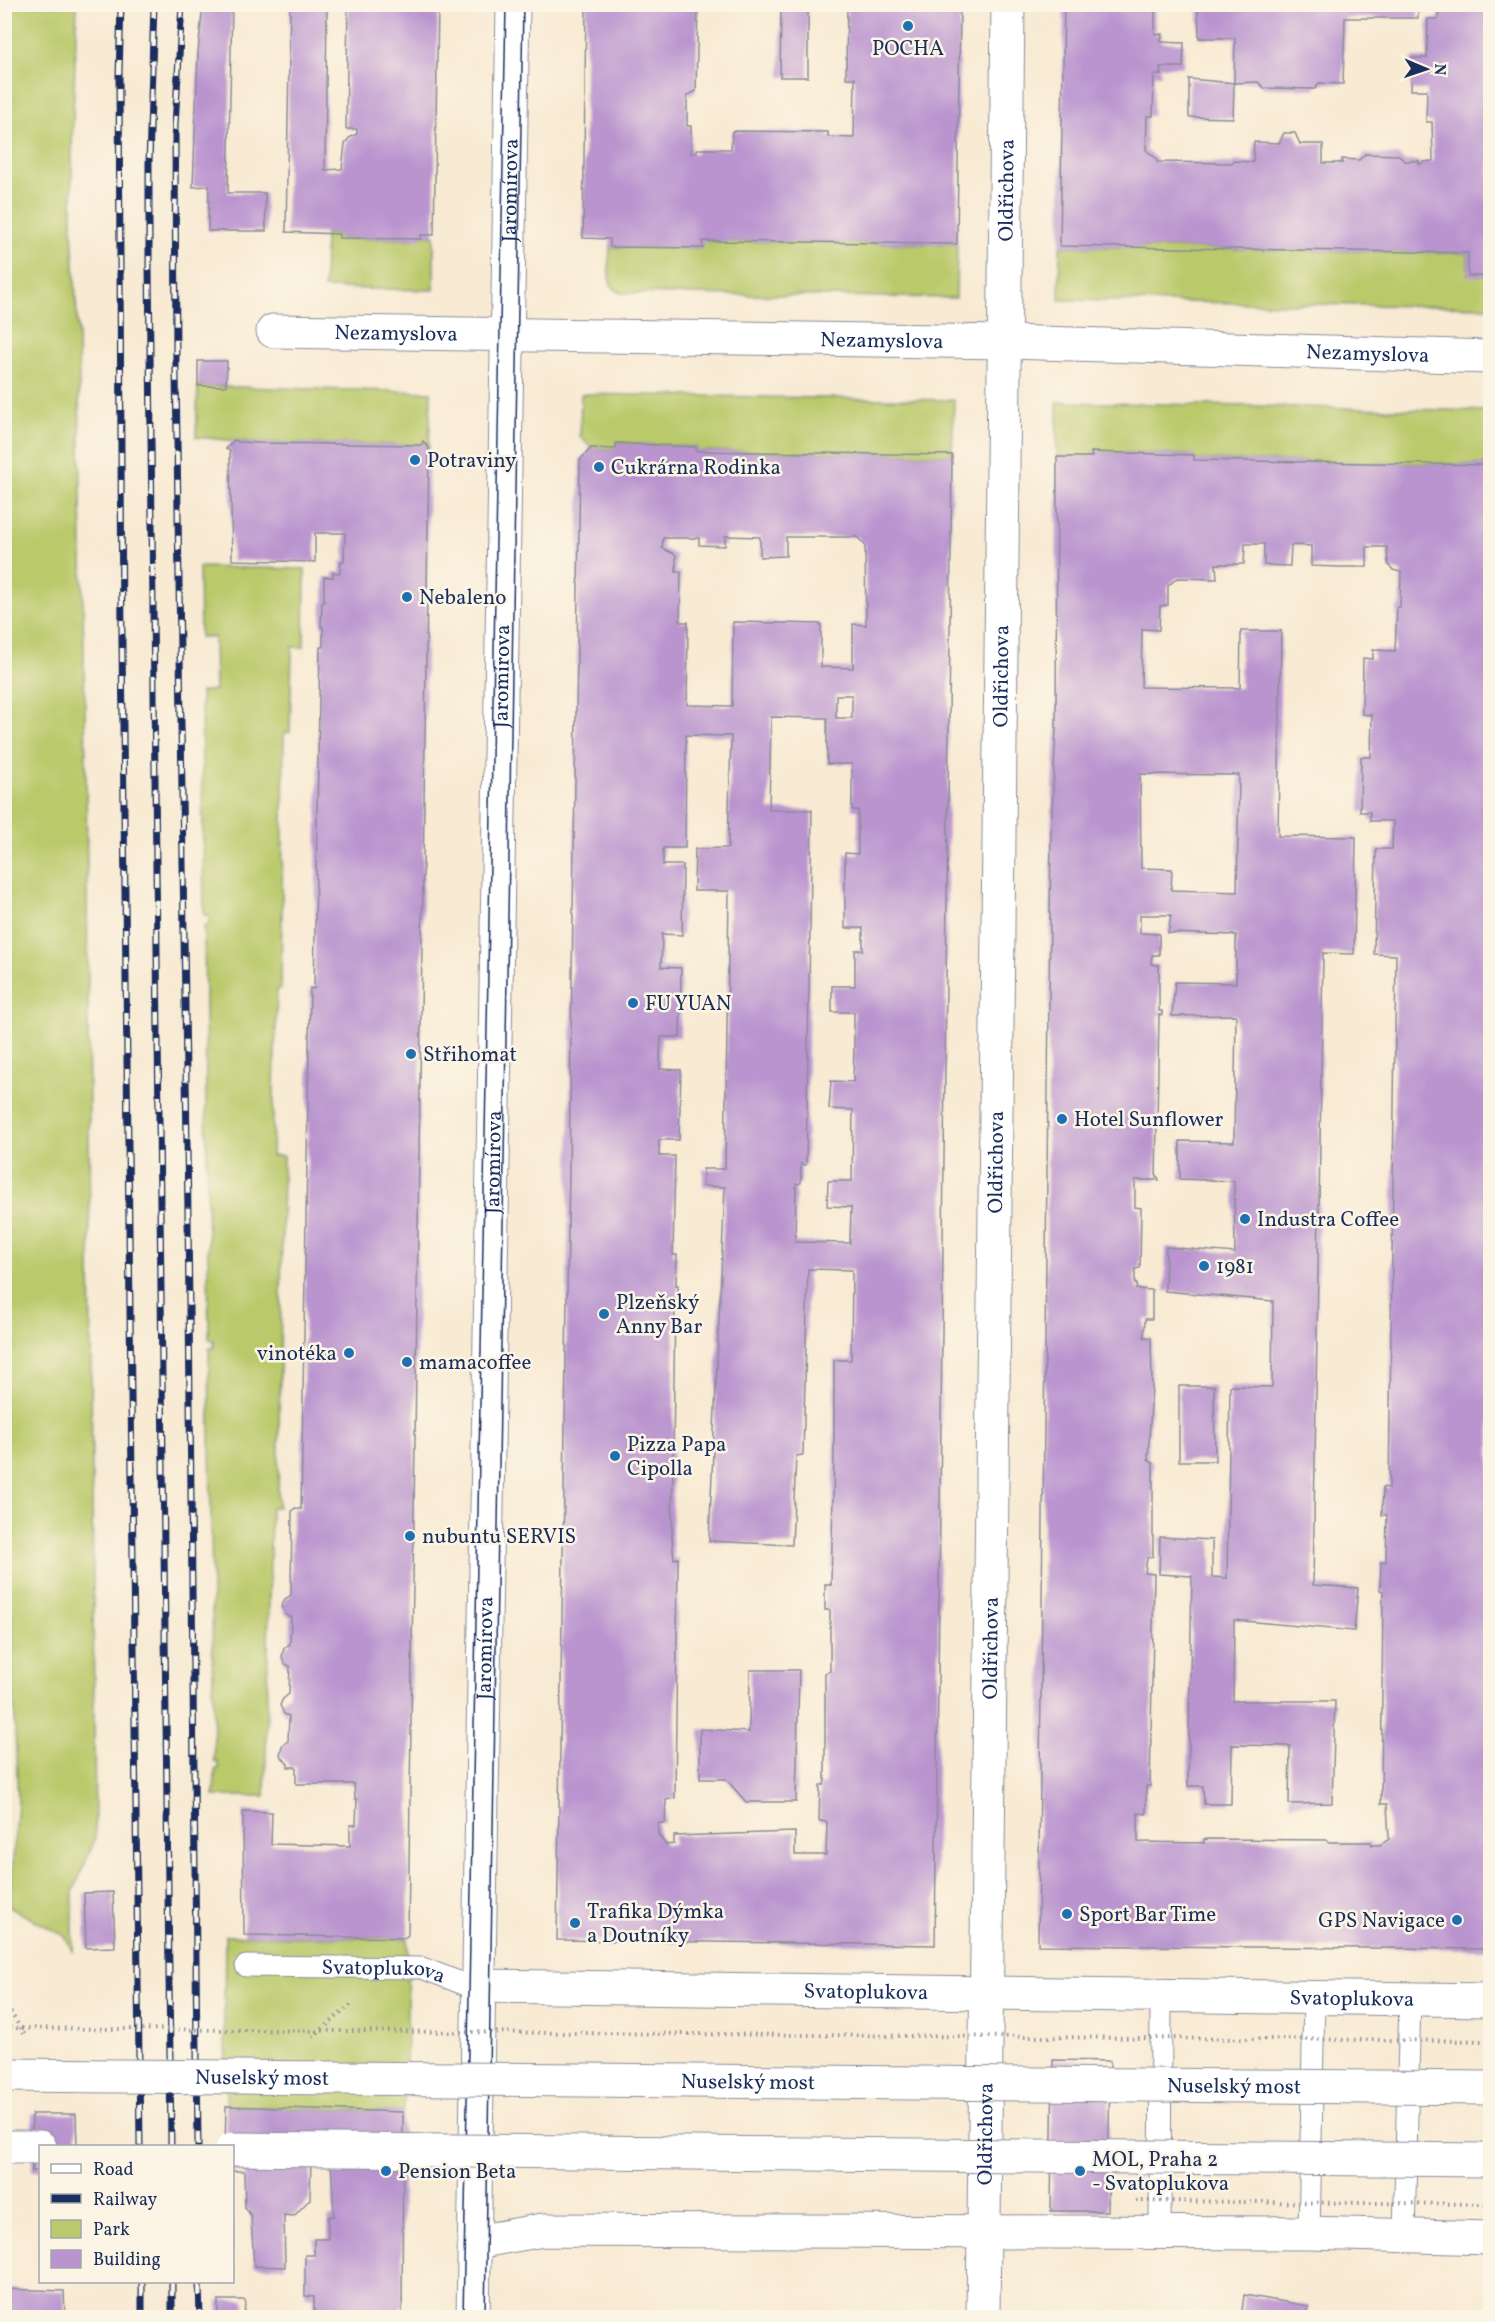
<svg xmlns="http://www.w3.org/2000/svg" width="1495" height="2322" viewBox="0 0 1495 2322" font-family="Vollkorn,serif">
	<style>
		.green { fill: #bac96b; stroke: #6a7c64; stroke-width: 1.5 }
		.building { fill: #ba94cf; fill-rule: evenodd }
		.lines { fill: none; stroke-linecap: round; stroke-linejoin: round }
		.service-casing { stroke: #8a8c98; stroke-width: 23 }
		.minor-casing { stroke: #8a8c98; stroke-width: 35 }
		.secondary-casing { stroke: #8a8c98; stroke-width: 35 }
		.path { stroke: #8a8c98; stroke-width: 4; stroke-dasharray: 1.5 4.5; stroke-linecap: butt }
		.service { stroke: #fff; stroke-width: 21 }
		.minor { stroke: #fff; stroke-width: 33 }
		.secondary { stroke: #fff; stroke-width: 33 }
		.tram { stroke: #1b2f5e; stroke-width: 1.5 }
		.rail-casing { stroke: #1b2f5e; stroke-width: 7 }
		.rail { stroke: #fcf5e5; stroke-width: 4.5; stroke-dasharray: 14; stroke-linecap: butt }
		.secondary-bridge-casing { stroke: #8a8c98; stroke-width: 35; stroke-linecap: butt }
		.path-bridge { stroke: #8a8c98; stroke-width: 4; stroke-dasharray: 1.5 4.5; stroke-linecap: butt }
		.secondary-bridge { stroke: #fff; stroke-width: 33 }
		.poi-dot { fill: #1f6fb2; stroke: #fcf5e5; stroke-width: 2 }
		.labels { text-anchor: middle; stroke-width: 5; stroke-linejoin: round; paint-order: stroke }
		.poi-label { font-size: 21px; fill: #1b2f5e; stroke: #fcf5e5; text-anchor: start }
		.street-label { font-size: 21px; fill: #1b2f5e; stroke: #fcf5e5 }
	</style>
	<rect width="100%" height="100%" fill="#fcf5e5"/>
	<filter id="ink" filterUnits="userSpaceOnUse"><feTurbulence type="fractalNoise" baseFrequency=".0167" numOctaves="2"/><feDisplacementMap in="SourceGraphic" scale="12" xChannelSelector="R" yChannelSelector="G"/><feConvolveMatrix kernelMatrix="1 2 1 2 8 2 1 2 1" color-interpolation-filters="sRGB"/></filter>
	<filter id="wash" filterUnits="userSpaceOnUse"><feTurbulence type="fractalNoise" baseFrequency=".008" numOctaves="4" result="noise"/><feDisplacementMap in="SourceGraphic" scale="24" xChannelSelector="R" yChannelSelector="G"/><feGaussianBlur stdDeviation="1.35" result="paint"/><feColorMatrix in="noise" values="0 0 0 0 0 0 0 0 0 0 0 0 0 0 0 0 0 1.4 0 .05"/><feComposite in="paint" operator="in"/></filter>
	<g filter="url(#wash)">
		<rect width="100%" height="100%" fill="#f8ead3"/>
		<g class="green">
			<polygon points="4,5 77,5 72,146 72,228 78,335 86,766 95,1839 73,1892 73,1953 65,1936 9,1907 18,1803 11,1621 4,1553"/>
			<polygon points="325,234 339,234 339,238 420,239 421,235 434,235 434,290 324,288"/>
			<path d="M702,241L957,244L956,298L621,293C603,287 610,261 610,247L702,248Z"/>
			<polygon points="1060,246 1468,253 1468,275 1490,276 1490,307 1059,300"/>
			<polygon points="198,386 431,392 429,448 424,442 422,445 259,443 196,437"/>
			<polygon points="581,394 954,400 952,455 696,451 696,447 617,443 616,449 591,448 580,436"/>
			<polygon points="1057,402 1490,411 1490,465 1194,460 1194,455 1092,452 1092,457 1057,457"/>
			<polygon points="199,567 305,569 304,647 292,647 290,732 284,733 281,988 277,989 272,1156 283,1156 278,1507 271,1507 265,1796 214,1796 215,1770 218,1769 218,1761 214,1761 209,1348 214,1348 214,1340 209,1339 204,925 209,925 209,915 204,915 201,692 215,690 214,637 200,637"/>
			<polygon points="225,1936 408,1938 406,2086 403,2112 226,2106 227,2083 224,2024"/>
		</g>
		<g id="blocks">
			<g class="building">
				<polygon points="203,4 232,4 228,193 265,193 266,231 208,231 209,186 193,187 198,53"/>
				<polygon points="290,4 327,4 325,170 342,169 345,144 349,138 357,134 357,129 346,129 348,4 438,4 434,235 421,235 421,239 339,238 339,234 286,232"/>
				<polygon points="586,4 698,4 696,91 687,96 687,126 691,126 691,153 697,153 697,149 731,149 732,131 828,132 828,137 854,138 855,78 846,78 847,4 960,4 957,244 702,241 703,248 610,247 610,239 583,238"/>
				<polygon points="781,4 808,4 808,77 780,77"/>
				<polygon points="1064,4 1155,4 1155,34 1162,34 1161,42 1184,43 1183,67 1160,67 1161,75 1154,75 1153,116 1147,116 1146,150 1157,159 1157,162 1233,163 1233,161 1253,162 1254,142 1279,143 1284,133 1295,133 1300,144 1323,144 1323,163 1342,163 1342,159 1359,160 1365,154 1399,155 1404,161 1419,161 1419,165 1423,162 1433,161 1432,122 1426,122 1427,90 1411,90 1412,58 1427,58 1428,19 1438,19 1439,4 1490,4 1490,276 1468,276 1468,253 1060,246"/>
				<polygon points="1198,4 1418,4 1418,18 1345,18 1343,84 1319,83 1315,89 1264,88 1258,82 1234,83 1235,38 1199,38"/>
				<polygon points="1189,79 1234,83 1233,118 1189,117"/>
				<polygon points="198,361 227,361 226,386 198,386"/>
				<polygon points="234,440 239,442 259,443 422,445 423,441 429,448 408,1935 404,1938 244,1935 243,1811 272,1812 271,1844 350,1846 350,1825 356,1825 357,1799 355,1799 354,1784 296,1784 296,1767 288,1767 288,1764 280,1755 282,1746 288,1741 289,1716 284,1714 280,1705 283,1699 289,1694 290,1666 285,1664 282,1657 284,1648 290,1644 291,1617 286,1615 282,1606 285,1599 291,1595 292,1511 295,1508 301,1509 310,988 314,989 320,647 323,647 323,627 321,627 322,602 324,602 324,577 333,577 333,572 340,573 341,561 344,562 345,533 315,533 315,562 232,560 230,451 226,449"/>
				<path d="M616,443L696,447V451L952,455L935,1945L557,1940L580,460L591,448L616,449ZM725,536L760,537V557L786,556V537H857L865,545L866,625L853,624V668L821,667V624L733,622L732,706L687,705L688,622H680L681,572H676V555L662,548L663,538H699V545L725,546ZM836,695H852V718H836ZM771,717L827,718V764H852V810H858V854L845,853V928H863V950H855V986H832V1012H854V1048L853,1082L831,1081L829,1109L853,1110L852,1181H828L827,1206L851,1207L850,1243L795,1242L796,1184L801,1183V1164L806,1165L812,810H769ZM686,735L731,736L728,848L695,849L694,891H729L725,1169H703V1186L725,1187L709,1541L792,1545L796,1456L803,1455L808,1269L852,1270L851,1360H834V1455L831,1585L825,1584V1610H830V1671L825,1673V1780L824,1785H820L819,1821L827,1822L826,1855H795V1832L674,1836V1844L666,1845L658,1834V1823H665L666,1800L675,1798L678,1558L674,1559L672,1538L675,1297H678V1285H676L677,1255H673L675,1156H659V1140H679L681,1070L660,1069V1053L661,1037H680L681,968L661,967L662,934L682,935L683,865H663V848H685Z"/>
				<path d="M1091,452L1194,455V460L1490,465V1949L1038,1945L1051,830L1056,729L1057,457H1092ZM1245,544H1264V565L1290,566L1291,545L1311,546V566L1339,567H1367V547H1387L1388,564L1393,570L1401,572L1400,607H1397L1395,651L1373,650V659L1363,658L1362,714L1372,715L1371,757H1361L1360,812H1370V821H1393L1392,849H1376L1374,954L1396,955L1389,1488L1383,1487L1382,1515H1387L1386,1562H1381L1380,1590L1383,1591L1381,1804H1387L1389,1839L1380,1845H1372L1371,1842H1328V1840L1204,1839V1843L1138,1842V1813L1146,1814V1786H1150L1154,1574L1145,1573L1147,1558L1153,1556V1463L1148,1460L1152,1385L1151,1338L1144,1337L1145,1319H1152V1290L1136,1289L1137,1284H1135V1269L1140,1268L1141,1208L1135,1207V1180H1159L1158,1177H1156L1159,1015H1162V1011H1159V965L1151,964L1152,955H1159V934L1140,933V915H1171L1168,933L1236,935V983L1175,982L1172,1016L1236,1015L1234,1142L1180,1141V1179L1234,1181L1235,1253L1166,1247L1165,1291L1273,1301L1272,1387L1230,1386L1227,1578L1212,1577V1540L1160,1537L1159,1574L1192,1576L1188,1786H1203L1204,1804H1231L1232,1745L1290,1746L1289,1804L1332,1803L1335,1701H1233L1234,1620L1354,1631L1358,1588L1313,1585L1323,953L1354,954L1356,837L1278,836L1281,631H1241L1240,688L1141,687L1142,629L1159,630L1160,606L1168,605V586L1177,578L1217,579L1216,564H1244ZM1140,774L1239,775L1237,892L1171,890L1172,869L1141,868Z"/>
				<polygon points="1179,1386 1214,1386 1215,1461 1179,1461"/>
				<polygon points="750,1670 799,1670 796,1802 746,1802 726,1779 700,1779 700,1729 749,1732"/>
				<polygon points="113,1892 115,1947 86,1948 84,1893"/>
				<polygon points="1053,2060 1110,2061 1108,2211 1051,2211"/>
				<polygon points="226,2106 403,2112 402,2318 314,2318 314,2297 305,2296 305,2255 314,2255 314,2239 328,2239 328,2217 334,2216 331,2160 311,2159 310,2199 294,2216 284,2215 285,2267 254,2266 251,2216 245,2207 244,2171 232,2171 232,2146 225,2146"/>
				<polygon points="32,2114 76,2114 77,2146 40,2146 40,2171 32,2171"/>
				<polygon points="4,2289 64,2291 65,2318 4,2318"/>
				<polygon points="1244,2295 1309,2306 1306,2318 1241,2318"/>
				<polygon points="218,2300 245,2300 244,2318 218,2318"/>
			</g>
		</g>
	</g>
	<g filter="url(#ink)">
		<use href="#blocks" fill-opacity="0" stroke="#8a8c98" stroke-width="1.5"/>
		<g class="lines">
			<g class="service-casing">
				<g id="service">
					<path id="s1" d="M246,1966L422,1968L469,1986H479"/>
					<polyline points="1160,2233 1161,1995"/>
					<polyline points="1309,2233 1314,1998"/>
					<polyline points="1404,2235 1410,1999"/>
				</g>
			</g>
			<g class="minor-casing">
				<g id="minor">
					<path id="s2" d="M273,331L1006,342L1490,357"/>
					<path id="s3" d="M479,1986L1490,2000"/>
					<polyline points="474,2240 487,2240 543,2230 1309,2233 1490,2238"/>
					<path id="s4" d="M983,2318L1008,4"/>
				</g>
			</g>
			<g class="secondary-casing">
				<g id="secondary">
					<polyline points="4,2147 40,2147"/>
					<path id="s5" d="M473,2318L513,4"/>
				</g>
			</g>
			<g class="path">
				<polyline points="4,2002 25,2035"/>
				<polyline points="313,2037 353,2003"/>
			</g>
			<use href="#service" class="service"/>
			<use href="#minor" class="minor"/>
			<use href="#secondary" class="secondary"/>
			<g class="tram">
				<polyline points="463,2318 506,4"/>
				<polyline points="485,2318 523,4"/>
			</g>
			<g class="rail-casing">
				<g id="rail">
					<polyline points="121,4 119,75 122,644 140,2146"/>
					<polyline points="154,4 149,163 149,266 171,2146"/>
					<polyline points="182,4 175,126 176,371 188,1215 198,2146"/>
					<polyline points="142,2282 142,2318"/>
					<polyline points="172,2282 172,2318"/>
					<polyline points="199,2282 200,2318"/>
				</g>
			</g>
			<use href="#rail" class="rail"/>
			<g class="secondary-bridge-casing">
				<g id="secondary-bridge">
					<path id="s6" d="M4,2075L1490,2088"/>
					<polyline points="232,2149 1490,2160"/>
				</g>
			</g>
			<g class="path-bridge">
				<polyline points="4,2028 1490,2041"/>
				<polyline points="1136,2201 1490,2204"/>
			</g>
			<use href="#secondary-bridge" class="secondary-bridge"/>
		</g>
	</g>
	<g class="poi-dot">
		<circle cx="908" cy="26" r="6"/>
		<circle cx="415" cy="460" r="6"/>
		<circle cx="599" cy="467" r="6"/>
		<circle cx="407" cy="597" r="6"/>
		<circle cx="633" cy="1003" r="6"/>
		<circle cx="411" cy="1054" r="6"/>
		<circle cx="1062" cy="1119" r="6"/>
		<circle cx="1245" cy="1219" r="6"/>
		<circle cx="1204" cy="1266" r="6"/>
		<circle cx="604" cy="1314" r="6"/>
		<circle cx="349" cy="1353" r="6"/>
		<circle cx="407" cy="1362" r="6"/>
		<circle cx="615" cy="1456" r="6"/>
		<circle cx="410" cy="1536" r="6"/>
		<circle cx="1067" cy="1914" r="6"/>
		<circle cx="1457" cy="1920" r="6"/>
		<circle cx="575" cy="1923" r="6"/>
		<circle cx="386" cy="2171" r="6"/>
		<circle cx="1080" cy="2171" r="6"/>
	</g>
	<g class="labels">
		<g class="poi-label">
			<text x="908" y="55" text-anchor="middle">POCHA</text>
			<text x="427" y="467">Potraviny</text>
			<text x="611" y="474">Cukrárna Rodinka</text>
			<text x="419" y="604">Nebaleno</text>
			<text x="645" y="1010">FU YUAN</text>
			<text x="423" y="1061">Střihomat</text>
			<text x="1074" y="1126">Hotel Sunflower</text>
			<text x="1257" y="1226">Industra Coffee</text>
			<text x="1216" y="1273">1981</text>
			<text x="616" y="1309">Plzeňský<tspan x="616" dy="24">Anny Bar</tspan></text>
			<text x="337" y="1360" text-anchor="end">vinotéka</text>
			<text x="419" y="1369">mamacoffee</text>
			<text x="627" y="1451">Pizza Papa<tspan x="627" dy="24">Cipolla</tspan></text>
			<text x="422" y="1543">nubuntu SERVIS</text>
			<text x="587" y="1918">Trafika Dýmka<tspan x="587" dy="24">a Doutníky</tspan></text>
			<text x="1079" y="1921">Sport Bar Time</text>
			<text x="1445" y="1927" text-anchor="end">GPS Navigace</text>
			<text x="1092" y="2166">MOL, Praha 2<tspan x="1092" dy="24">- Svatoplukova</tspan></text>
			<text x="398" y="2178">Pension Beta</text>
		</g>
		<g class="street-label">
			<text dy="7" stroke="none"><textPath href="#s5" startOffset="2128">Jaromírova</textPath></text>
			<text dy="7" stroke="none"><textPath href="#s4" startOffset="2128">Oldřichova</textPath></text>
			<text dy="7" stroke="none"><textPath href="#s2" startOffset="123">Nezamyslova</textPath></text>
			<text dy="7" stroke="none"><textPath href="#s2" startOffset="609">Nezamyslova</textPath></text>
			<text dy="7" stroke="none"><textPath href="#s2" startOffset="1095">Nezamyslova</textPath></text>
			<text dy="7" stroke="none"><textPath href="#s5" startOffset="1642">Jaromírova</textPath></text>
			<text dy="7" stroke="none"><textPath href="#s4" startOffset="1642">Oldřichova</textPath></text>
			<text dy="7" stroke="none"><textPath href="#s5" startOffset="1156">Jaromírova</textPath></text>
			<text dy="7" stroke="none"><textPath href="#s4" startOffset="1156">Oldřichova</textPath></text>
			<text dy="7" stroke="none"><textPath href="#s5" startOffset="670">Jaromírova</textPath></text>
			<text dy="7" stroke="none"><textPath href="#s4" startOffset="670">Oldřichova</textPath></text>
			<text dy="7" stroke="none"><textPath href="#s1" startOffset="138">Svatoplukova</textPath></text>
			<text dy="7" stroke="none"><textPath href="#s3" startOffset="387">Svatoplukova</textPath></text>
			<text dy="7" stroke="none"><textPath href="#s3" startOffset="873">Svatoplukova</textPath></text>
			<text dy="7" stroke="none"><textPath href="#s6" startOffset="258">Nuselský most</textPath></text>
			<text dy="7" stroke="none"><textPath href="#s6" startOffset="744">Nuselský most</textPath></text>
			<text dy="7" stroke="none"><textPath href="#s6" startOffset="1230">Nuselský most</textPath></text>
			<text dy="7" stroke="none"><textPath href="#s4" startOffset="184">Oldřichova</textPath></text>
		</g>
	</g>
	<rect width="1495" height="2322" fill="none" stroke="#fcf5e5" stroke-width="24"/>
	<rect x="39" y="2145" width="195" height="138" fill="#fcf5e5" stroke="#a2a6af" stroke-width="1.5"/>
	<rect x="51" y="2164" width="30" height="9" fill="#ffffff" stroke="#a2a6af" stroke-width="1.5"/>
	<text x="93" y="2175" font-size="18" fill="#1b2f5e">Road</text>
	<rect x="51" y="2194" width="30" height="9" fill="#1b2f5e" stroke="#a2a6af" stroke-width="1.5"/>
	<text x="93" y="2205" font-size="18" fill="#1b2f5e">Railway</text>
	<rect x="51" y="2220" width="30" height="18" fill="#bac96b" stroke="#a2a6af" stroke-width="1.5"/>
	<text x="93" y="2235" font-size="18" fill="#1b2f5e">Park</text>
	<rect x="51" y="2250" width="30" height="18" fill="#ba94cf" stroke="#a2a6af" stroke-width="1.5"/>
	<text x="93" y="2265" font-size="18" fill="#1b2f5e">Building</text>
	<g transform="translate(1426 69) rotate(92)" stroke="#fcf5e5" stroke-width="4.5" paint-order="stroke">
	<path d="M0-4.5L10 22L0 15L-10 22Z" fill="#1b2f5e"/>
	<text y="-9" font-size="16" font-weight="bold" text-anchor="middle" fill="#1b2f5e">N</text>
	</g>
</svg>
